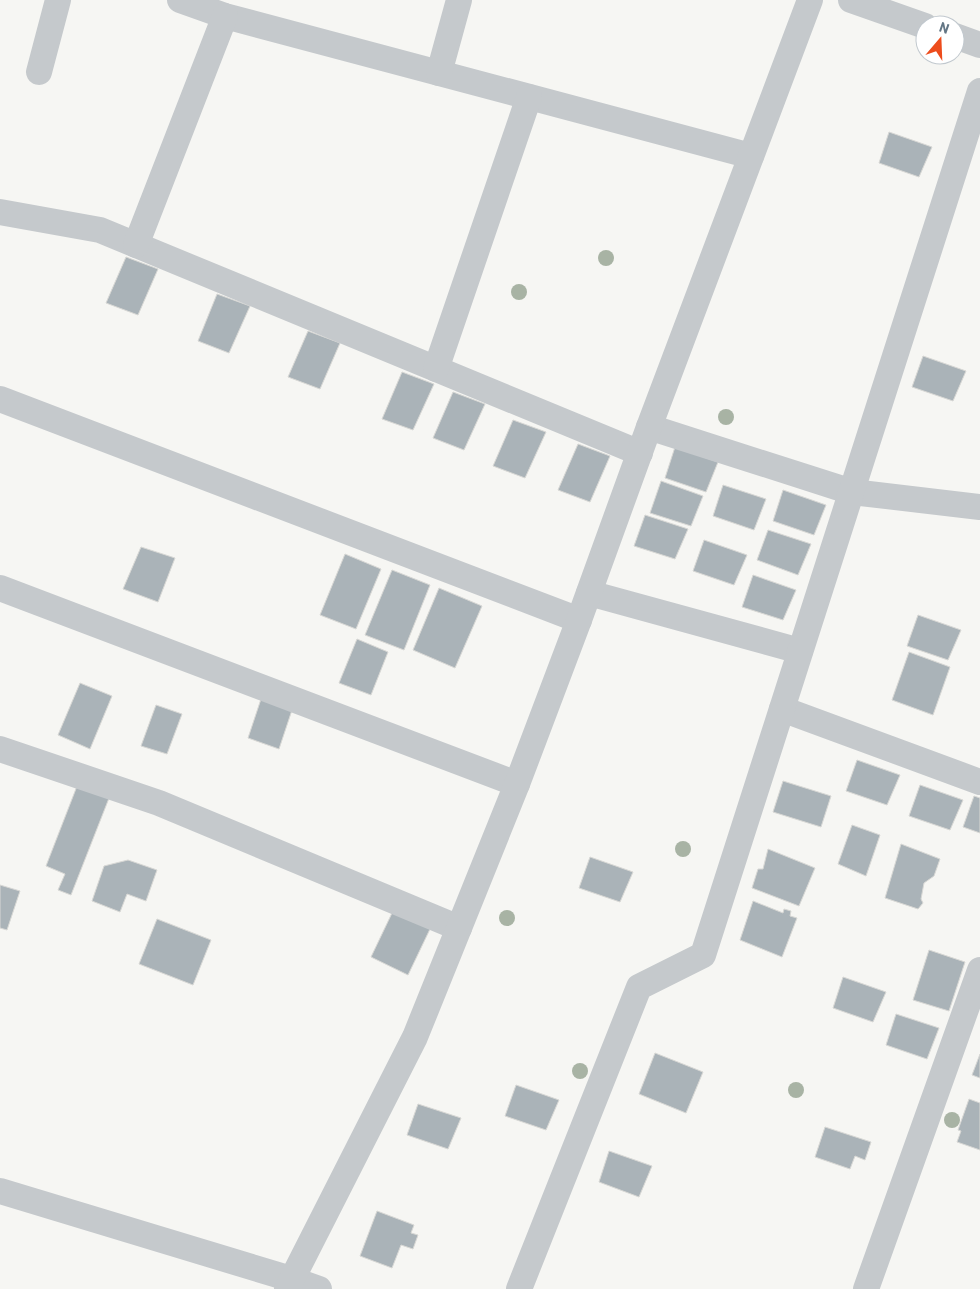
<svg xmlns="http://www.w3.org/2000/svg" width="980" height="1289" viewBox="0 0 980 1289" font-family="Barlow,sans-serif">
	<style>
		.building { fill: #aab3b8; stroke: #d8d8d5 }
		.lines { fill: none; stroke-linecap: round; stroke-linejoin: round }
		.minor { stroke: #c5c9cc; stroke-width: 26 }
		.tree { fill: #a8b3a4 }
	</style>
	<rect width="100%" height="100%" fill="#f6f6f3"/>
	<g class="building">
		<polygon points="889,132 932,147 919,177 879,163"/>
		<polygon points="126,257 158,269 138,315 106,303"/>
		<polygon points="217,294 250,306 229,353 198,341"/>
		<polygon points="308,331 340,343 320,389 288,377"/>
		<polygon points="923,356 966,371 953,401 912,387"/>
		<polygon points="402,372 434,384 413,430 382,419"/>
		<polygon points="453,392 485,404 464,450 433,438"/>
		<polygon points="513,420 546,432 525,478 493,466"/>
		<polygon points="578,444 610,456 590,502 558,490"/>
		<polygon points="675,447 718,462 706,492 665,478"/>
		<polygon points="661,481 703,496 691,526 650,513"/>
		<polygon points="723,485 766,499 754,530 713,516"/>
		<polygon points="783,490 826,505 814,535 773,521"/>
		<polygon points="645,515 688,529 675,559 634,546"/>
		<polygon points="768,530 811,544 798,575 757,560"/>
		<polygon points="704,540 747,555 734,585 693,571"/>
		<polygon points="141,547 175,558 158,602 123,589"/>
		<polygon points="345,554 381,569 356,629 320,615"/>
		<polygon points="392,570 430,585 404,650 365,635"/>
		<polygon points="753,575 796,590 783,620 742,607"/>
		<polygon points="439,588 482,606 455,668 413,650"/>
		<polygon points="918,615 961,630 948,660 907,646"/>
		<polygon points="357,639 388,652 371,695 339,683"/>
		<polygon points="909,652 950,667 933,715 892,700"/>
		<polygon points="80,683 112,696 90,749 58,735"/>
		<polygon points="261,699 292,710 279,749 248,738"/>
		<polygon points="156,705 182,714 167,754 141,746"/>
		<polygon points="857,760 900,775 887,805 846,791"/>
		<polygon points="79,781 111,793 71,895 58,890 65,874 46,866"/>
		<polygon points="783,781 831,796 821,827 773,812"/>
		<polygon points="920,785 963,800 950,830 909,816"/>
		<polygon points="974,796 980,798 980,833 963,827"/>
		<polygon points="852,825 880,835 866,876 838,864"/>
		<polygon points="901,844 940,859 934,876 924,883 921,899 923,903 918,909 885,898"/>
		<polygon points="768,849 815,868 799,906 752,888 758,869 763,869"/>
		<polygon points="590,857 633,872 620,902 579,888"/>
		<polygon points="128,860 157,870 146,901 127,894 120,912 92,901 104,866"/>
		<polygon points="0,885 20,891 7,930 0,928"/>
		<polygon points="753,901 783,913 784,909 791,911 790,916 797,918 782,957 740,940"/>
		<polygon points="393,911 430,929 408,975 371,957"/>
		<polygon points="157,919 211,940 193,985 139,964"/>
		<polygon points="929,950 965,962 949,1011 913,1000"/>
		<polygon points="843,977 886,992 873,1022 833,1008"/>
		<polygon points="896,1014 939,1028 927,1059 886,1045"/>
		<polygon points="655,1053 703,1072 686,1113 639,1094"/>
		<polygon points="980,1054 980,1078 972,1075"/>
		<polygon points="516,1085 559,1100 546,1130 505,1116"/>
		<polygon points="969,1099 980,1103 980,1150 957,1142 961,1131 958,1130"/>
		<polygon points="418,1104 461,1118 448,1149 407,1135"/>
		<polygon points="825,1127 871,1142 865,1160 855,1156 850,1169 815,1157"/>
		<polygon points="609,1151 652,1166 639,1197 599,1182"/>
		<polygon points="377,1211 414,1225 411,1233 418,1235 413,1249 401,1245 392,1268 360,1256"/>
	</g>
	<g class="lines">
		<g class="minor">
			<polyline points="180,0 225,16 751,156"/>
			<polyline points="851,0 925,26"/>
			<polyline points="955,36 980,45"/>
			<polyline points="39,72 58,0"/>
			<polyline points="439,73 459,0"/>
			<polyline points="0,212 100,230 640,453"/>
			<polyline points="136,245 225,16"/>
			<polyline points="436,369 529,97"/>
			<polyline points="0,399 579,620"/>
			<polyline points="649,427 852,492 980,507"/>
			<polyline points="0,588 517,784"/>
			<polyline points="589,593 800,651"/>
			<polyline points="782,709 980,782"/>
			<polyline points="0,749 159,803 459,928"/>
			<polyline points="0,1191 291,1279 319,1289"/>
			<polyline points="287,1289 415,1037 517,784 579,620 649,427 810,0"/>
			<polyline points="519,1289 639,987 703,955 980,91"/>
			<polyline points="866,1289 980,970"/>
		</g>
	</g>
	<g class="tree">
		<circle cx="606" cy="258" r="8"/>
		<circle cx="519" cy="292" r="8"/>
		<circle cx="726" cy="417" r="8"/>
		<circle cx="683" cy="849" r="8"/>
		<circle cx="507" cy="918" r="8"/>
		<circle cx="580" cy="1071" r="8"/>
		<circle cx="796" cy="1090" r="8"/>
		<circle cx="952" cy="1120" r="8"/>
	</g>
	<g transform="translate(940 40) rotate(19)"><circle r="24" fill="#ffffff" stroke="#c1c8ce"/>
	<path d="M0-4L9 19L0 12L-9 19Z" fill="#ed4c1c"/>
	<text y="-8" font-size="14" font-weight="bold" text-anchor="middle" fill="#637685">N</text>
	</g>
</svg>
